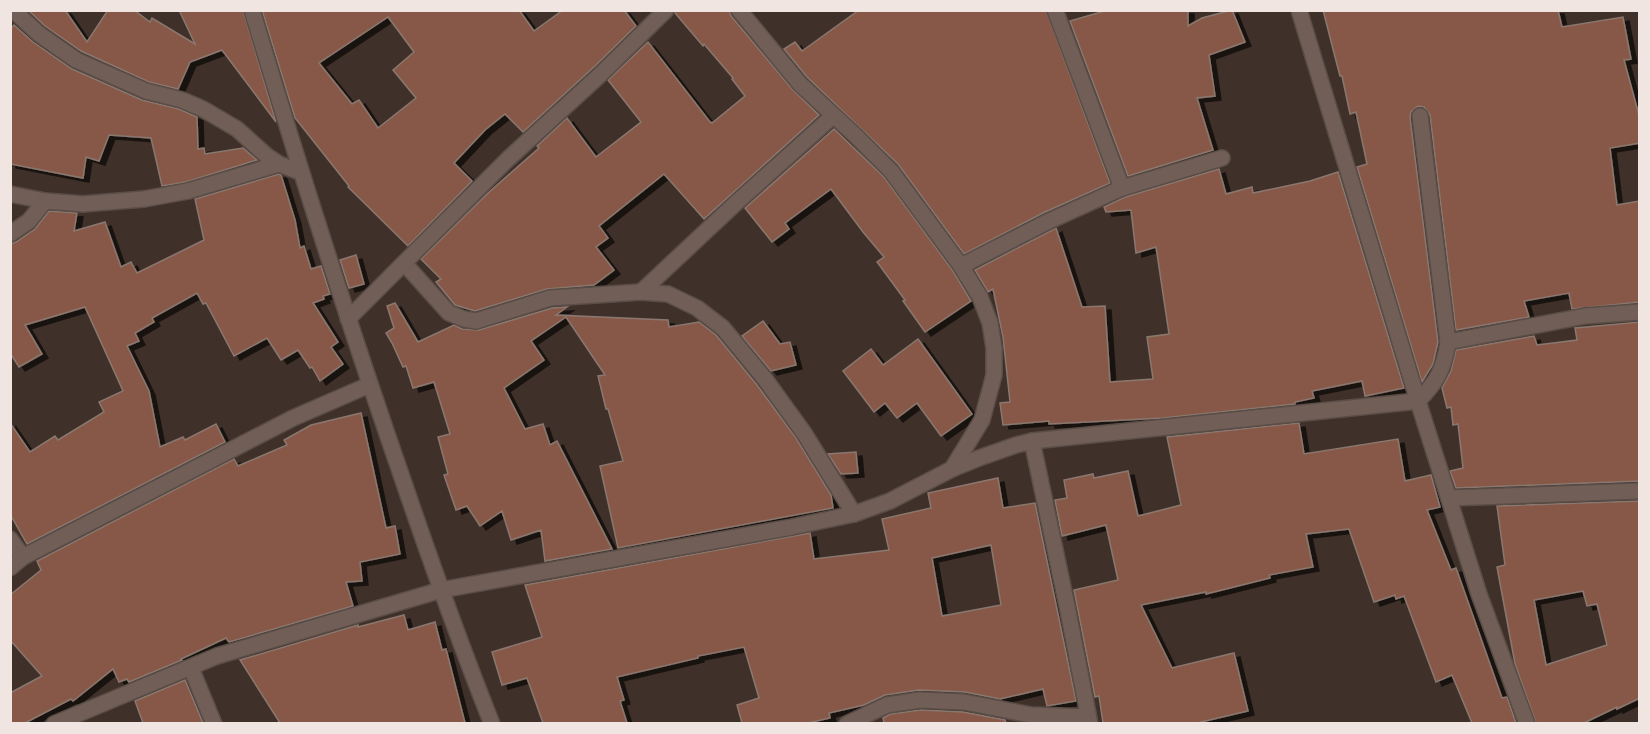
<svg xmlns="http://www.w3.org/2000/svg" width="1650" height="734" viewBox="0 0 1650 734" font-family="'Roboto Condensed',sans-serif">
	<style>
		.building { fill: #875946; stroke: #8a7870; stroke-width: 1.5; fill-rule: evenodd; filter: url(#shadow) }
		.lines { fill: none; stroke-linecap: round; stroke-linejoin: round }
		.minor-casing { stroke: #5a4d47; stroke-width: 18 }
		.tertiary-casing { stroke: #5a4d47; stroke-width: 18 }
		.minor { stroke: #705e57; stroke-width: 15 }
		.tertiary { stroke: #705e57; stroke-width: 15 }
	</style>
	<defs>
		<filter id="shadow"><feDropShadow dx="6" dy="4" stdDeviation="0" flood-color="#0009"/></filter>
	</defs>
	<rect width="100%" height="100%" fill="#3f3029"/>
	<g class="building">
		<polygon points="28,10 65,10 87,42 108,10 134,10 150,22 152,18 195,44 179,10 243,10 276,122 222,50 190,62 178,89 149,82 81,51 45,26"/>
		<path d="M262,10H519L534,31L563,10H624L636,26L594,67L523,132L505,114L485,130L454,163L472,181L408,246L348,187L349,186L295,118ZM388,17L414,52L393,70L416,98L378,128L359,100L352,104L319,63Z"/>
		<polygon points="675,10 729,10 731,16 793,90 819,115 704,219 664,174 599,226 608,238 596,247 614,270 594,285 547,289 475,311 455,305 436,282 441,279 421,259 488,193 539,148 537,146 567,118 596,157 641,122 608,80 648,42 710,122 712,123 745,96 732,79 733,78 704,44 703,46 675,13"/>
		<polygon points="859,10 1046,10 1110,183 1043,213 964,254 898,164 807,77 784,49 795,42 802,51"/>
		<polygon points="1108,10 1188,10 1188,26 1202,18 1232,10 1245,42 1209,55 1215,96 1197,98 1213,150 1128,176 1070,21"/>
		<polygon points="1323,10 1558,10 1562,27 1623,17 1631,59 1624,60 1640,119 1640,143 1610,148 1617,205 1640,201 1640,302 1572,309 1569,293 1524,301 1529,317 1456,330 1430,115 1424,107 1418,106 1411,112 1410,117 1438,342 1433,364 1422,382 1357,167 1367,164 1356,112 1350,114 1342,76 1340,76 1334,53"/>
		<polygon points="14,25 33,42 72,69 142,100 179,109 197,117 198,149 204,148 205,154 243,148 257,160 186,182 162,186 151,138 109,135 99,161 86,157 83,178 10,164 10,29"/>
		<polygon points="834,129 884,177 953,271 971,301 925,332 903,301 905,300 877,262 884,257 863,232 831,189 785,223 789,229 772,242 745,208"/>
		<polygon points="1219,169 1226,194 1252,187 1253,193 1310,181 1338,172 1404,388 1365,396 1362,381 1312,391 1314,398 1295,402 1295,404 1163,418 1049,424 1049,421 1003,425 1000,403 1010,402 1003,337 993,289 988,292 975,270 1056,228 1082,307 1105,306 1110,382 1153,379 1147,337 1169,334 1156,247 1136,253 1131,210 1106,212 1104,207 1125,197"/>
		<polygon points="279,174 281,175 295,220 300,248 304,246 311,269 321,266 330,294 323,296 324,299 313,303 338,342 331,347 343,364 320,381 312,367 310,368 298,350 281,360 267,338 234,356 206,303 203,304 197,293 152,318 154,322 135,333 139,341 127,346 149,391 160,447 183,437 185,440 216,424 225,442 27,544 10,514 10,423 30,452 55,436 58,440 104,412 99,402 123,391 85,307 25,325 42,354 19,367 10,353 10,244 16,242 35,229 49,211 77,213 74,231 105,222 121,267 131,262 137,273 204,240 195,199"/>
		<polygon points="356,255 364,284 349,288 340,260"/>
		<polygon points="395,303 418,342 454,325 462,329 479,330 552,308 567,307 556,315 668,320 669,327 699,322 716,335 757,385 796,438 831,495 833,508 618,548 600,466 623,461 608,409 606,409 598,376 605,375 566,317 531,341 544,360 504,388 525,429 543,424 550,445 557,441 612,549 545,561 541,530 511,540 502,511 480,526 467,506 456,510 444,475 448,474 438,437 450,434 434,382 413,388 406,366 403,367 392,343 386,333 394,328 387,306"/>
		<polygon points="763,321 780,344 790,342 796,365 771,371 742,336"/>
		<polygon points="1640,322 1640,481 1456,488 1450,471 1463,468 1458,424 1453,425 1451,407 1447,408 1442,388 1451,371 1456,350 1534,336 1537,345 1577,340 1575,328"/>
		<polygon points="918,339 972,414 941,436 917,403 897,418 885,403 874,412 843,371 871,349 883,365"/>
		<polygon points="361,413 386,528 395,526 400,554 360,562 362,581 346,582 353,606 229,642 226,638 181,659 182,660 129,682 127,679 119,682 113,669 73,701 71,699 25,723 10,723 10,693 42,676 10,640 10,595 41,570 37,561 234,459 238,466 287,445 284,440 311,425"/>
		<polygon points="1299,423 1304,454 1398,439 1405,481 1431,475 1440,507 1427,510 1451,570 1456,568 1502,698 1507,697 1516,723 1472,723 1452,675 1436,682 1404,596 1396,599 1395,595 1374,602 1349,529 1306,534 1313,567 1269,575 1270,578 1206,594 1206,592 1141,605 1172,668 1234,653 1248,711 1197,723 1103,723 1099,696 1095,697 1074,590 1118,580 1106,525 1062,536 1055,500 1067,498 1064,480 1093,474 1094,478 1128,471 1138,516 1181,505 1167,437"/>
		<polygon points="856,452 858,473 841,474 828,454"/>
		<path d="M998,478L1003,508L1035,503L1076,701L1047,706L1043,689L1000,699L965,692L919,690L885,695L864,705L829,713L830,718L808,723H742L737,705L759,698L744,647L698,656V658L617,677L624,700L620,701L627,723H543L527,678L502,685L492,652L542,637L525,585L810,533L814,559L889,550L882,519L931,508L928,493ZM991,545L1001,605L942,616L932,558Z"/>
		<path d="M1640,501V698L1617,709V707L1584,723H1536L1515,664L1497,567L1505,565L1497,506ZM1583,591L1587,606L1597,604L1607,645L1546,665L1534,600Z"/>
		<polygon points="404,615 408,630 435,622 442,650 446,649 465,723 280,723 240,660 358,625 358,627"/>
		<polygon points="185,680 203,723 143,723 135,701"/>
		<polygon points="921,710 963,712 1005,720 1006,723 884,723 883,718 890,714"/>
	</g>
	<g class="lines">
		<g class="minor-casing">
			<g id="minor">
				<polyline points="13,10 39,34 76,60 146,91 182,100 203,109 237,129 267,156 279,164 300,172"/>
				<path d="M252,10C300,171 351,331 406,489C433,568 461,646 492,724"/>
				<polyline points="739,10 800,84 856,136 891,171 961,266 980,297 990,323 994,348 994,375 982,420 952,469"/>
				<polyline points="1055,10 1122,188"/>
				<polyline points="10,194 45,201 83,204 144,199 188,191 279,164"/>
				<polyline points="10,234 29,221 45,201"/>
				<polyline points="404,263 449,313 464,319 476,321 550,298 641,292 668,294 697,308 723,328 765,379 804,433 854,514"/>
				<polyline points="961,266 1047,222 1122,188 1222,158"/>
				<polyline points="641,292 737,202 833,116"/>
				<polyline points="348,319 508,159 601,74 666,10"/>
				<polyline points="1448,342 1585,316 1640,312"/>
				<path d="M1418,401C1437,382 1444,369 1448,342L1420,116"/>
				<polyline points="1032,441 1067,606 1090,724"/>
				<polyline points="1449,498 1640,491"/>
				<polyline points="10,539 23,557"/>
				<polyline points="10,568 23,557 293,418 369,385"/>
				<polyline points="191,668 214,724"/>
				<polyline points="847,724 887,705 920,700 964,702 1031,715 1088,717"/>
			</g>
		</g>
		<g class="tertiary-casing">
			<g id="tertiary">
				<polyline points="1299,10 1418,401 1479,594 1527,724"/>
				<polyline points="54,724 217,656 441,590 792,527 854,514 890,501 952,469 979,458 1016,445 1032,441 1418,401"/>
			</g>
		</g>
		<use href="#minor" class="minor"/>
		<use href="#tertiary" class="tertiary"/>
	</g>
	<rect width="1650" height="734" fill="none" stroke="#f0e5e1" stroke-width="24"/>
</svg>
